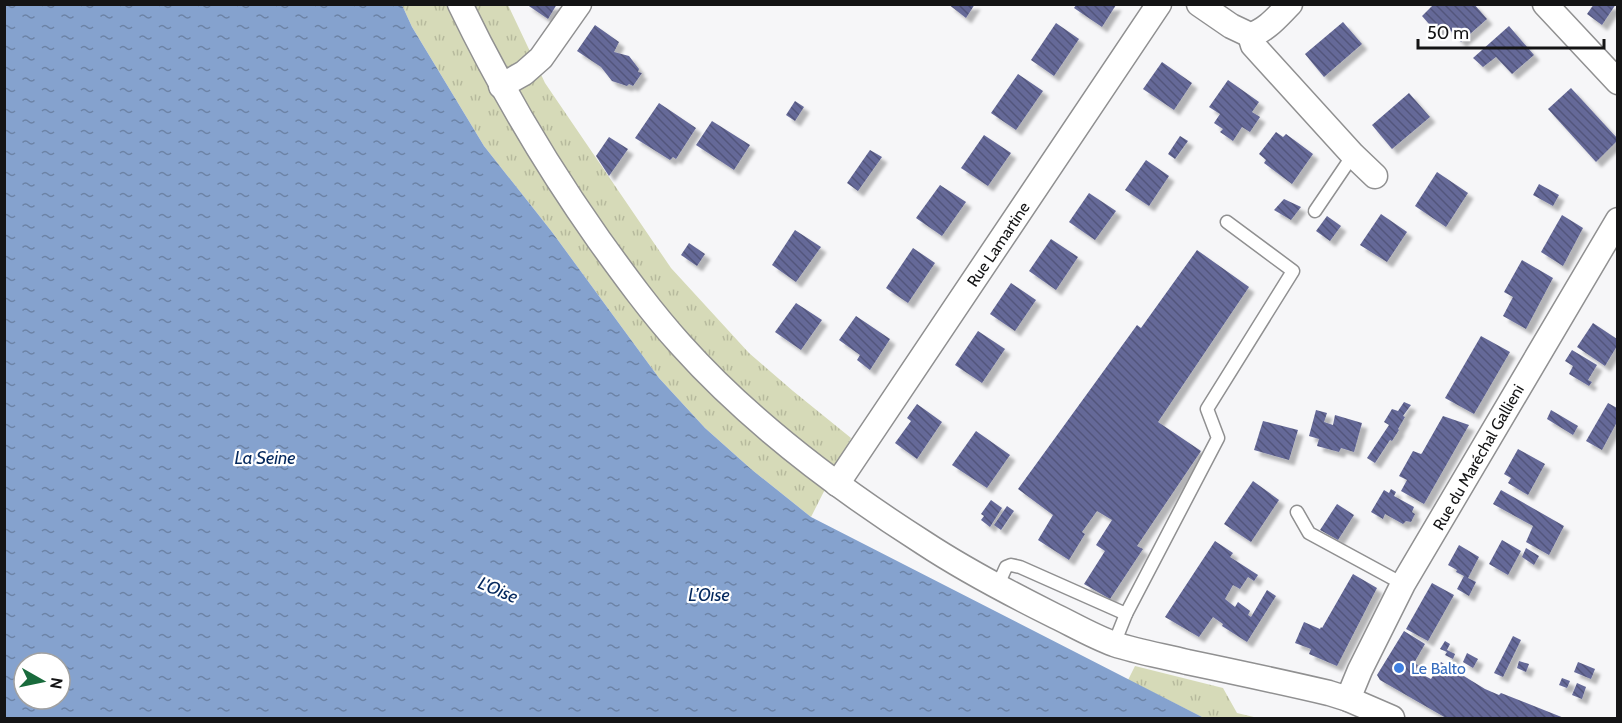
<svg xmlns="http://www.w3.org/2000/svg" width="1622" height="723" viewBox="0 0 1622 723" font-family="Cabin,sans-serif">
	<style>
		.grass { fill: url(#grass-tufts) }
		.water { fill: url(#water-ripples); fill-rule: evenodd }
		.building { fill: url(#building-back-hatch); filter: url(#shadow) }
		.lines { fill: none; stroke-linecap: round; stroke-linejoin: round }
		.lane-casing { stroke: #909091; stroke-width: 15 }
		.street-casing { stroke: #909091; stroke-width: 27 }
		.lane { stroke: #fff; stroke-width: 12 }
		.street { stroke: #fff; stroke-width: 24 }
		.shop-dot { fill: #3f7fe0; stroke: #fff; stroke-width: 2 }
		.labels { text-anchor: middle; stroke-width: 4.5; stroke-linejoin: round; paint-order: stroke }
		.street-label { font-size: 16px; fill: #141415; stroke: #fff }
		.shop-label { font-size: 16px; fill: #366cbe; stroke: #fff; text-anchor: start }
		.water-label { font-size: 18px; font-style: italic; fill: #04285d; stroke: #fff }
	</style>
	<defs>
		<pattern id="grass-tufts" width="24" height="20" patternUnits="userSpaceOnUse" patternTransform="scale(1.5)"><rect width="24" height="20" fill="#d6dab8"/><path d="M3 7l-1-3M5 7V3M7 7l1-3M15 17l-1-3M17 17v-4M19 17l1-3" fill="none" stroke="#b7ba9d"/></pattern>
		<pattern id="water-ripples" width="26" height="14" patternUnits="userSpaceOnUse" patternTransform="scale(1.5)"><rect width="26" height="14" fill="#85a2ce"/><path d="M2 4q2-2 4 0t4 0M15 11q2-2 4 0t4 0" fill="none" stroke="#6c83a6"/></pattern>
		<pattern id="building-back-hatch" width="6" height="6" patternUnits="userSpaceOnUse" patternTransform="scale(1.5)"><rect width="6" height="6" fill="#656998"/><path d="M-1 5l2 2M0 0l6 6M5-1l2 2" fill="none" stroke="#52557b"/></pattern>
		<filter id="shadow"><feDropShadow dx="5.5" dy="5.5" stdDeviation="1.5" flood-color="#0004"/></filter>
	</defs>
	<rect width="100%" height="100%" fill="#f6f6f8"/>
	<g class="grass">
		<polygon points="402,5 508,5 545,83 671,268 749,353 793,391 851,438 811,517 751,469 705,428 659,378 552,232 484,146 412,27"/>
		<polygon points="1135,666 1223,688 1237,713 1258,718 1204,718 1128,680"/>
	</g>
	<path class="water" d="M4,5H402L412,27L484,146L552,232L659,378L705,428L751,469L811,517L1204,718H5ZM24,663H60V699H24Z"/>
	<g class="building">
		<polygon points="526,4 557,4 548,19"/>
		<polygon points="948,4 975,4 966,18"/>
		<polygon points="1434,4 1474,4 1487,19 1461,42 1445,25 1436,32 1422,16"/>
		<polygon points="1594,4 1616,4 1602,25 1587,14"/>
		<polygon points="1076,5 1116,5 1102,27 1074,8"/>
		<polygon points="1343,22 1362,44 1324,77 1305,54"/>
		<polygon points="1056,23 1079,39 1054,76 1031,60"/>
		<polygon points="595,25 619,42 614,52 629,56 639,69 638,72 642,73 633,86 629,84 627,86 612,81 601,67 577,51"/>
		<polygon points="1509,26 1534,55 1512,74 1496,57 1483,67 1473,58"/>
		<polygon points="1162,62 1192,83 1174,110 1143,89"/>
		<polygon points="1018,74 1043,91 1016,130 991,113"/>
		<polygon points="1228,80 1259,102 1252,112 1260,117 1250,132 1242,127 1233,141 1220,132 1223,129 1214,123 1220,114 1209,107"/>
		<polygon points="1571,88 1617,138 1617,141 1596,162 1548,109"/>
		<polygon points="1409,93 1430,117 1392,149 1372,125"/>
		<polygon points="795,101 804,107 795,121 786,115"/>
		<polygon points="659,103 696,128 676,159 673,157 670,160 635,138"/>
		<polygon points="712,121 750,145 734,170 696,145"/>
		<polygon points="1276,132 1283,137 1286,134 1313,154 1292,184 1264,163 1266,160 1259,154"/>
		<polygon points="984,135 1011,153 988,186 961,168"/>
		<polygon points="1180,136 1188,141 1175,159 1168,154"/>
		<polygon points="609,137 628,149 609,176 596,156"/>
		<polygon points="870,150 882,157 858,191 847,183"/>
		<polygon points="1146,160 1169,176 1149,206 1125,190"/>
		<polygon points="1437,172 1468,193 1446,227 1415,206"/>
		<polygon points="1539,184 1559,195 1553,206 1533,195"/>
		<polygon points="940,185 966,202 942,236 916,218"/>
		<polygon points="1089,193 1116,211 1095,240 1069,222"/>
		<polygon points="1284,199 1301,207 1291,220 1274,210"/>
		<polygon points="1381,214 1407,232 1387,262 1360,245"/>
		<polygon points="1562,215 1583,228 1563,266 1541,252"/>
		<polygon points="1327,216 1341,226 1330,241 1316,231"/>
		<polygon points="795,230 821,247 796,282 772,265"/>
		<polygon points="1051,239 1078,257 1056,290 1029,271"/>
		<polygon points="689,243 705,254 697,266 681,255"/>
		<polygon points="913,248 935,263 908,303 886,288"/>
		<polygon points="1197,250 1249,287 1158,422 1201,451 1137,546 1143,549 1110,599 1084,584 1105,551 1096,545 1112,520 1097,511 1082,532 1085,534 1069,560 1038,540 1053,515 1018,489 1137,325 1141,328"/>
		<polygon points="1522,260 1553,278 1526,329 1503,316 1513,297 1504,292"/>
		<polygon points="1011,283 1036,300 1015,331 990,314"/>
		<polygon points="796,303 822,320 801,350 775,332"/>
		<polygon points="856,316 890,339 870,370 857,360 860,355 839,340"/>
		<polygon points="1593,323 1617,339 1617,346 1605,366 1577,347"/>
		<polygon points="978,331 1005,349 982,383 955,365"/>
		<polygon points="1481,336 1510,352 1474,414 1445,398"/>
		<polygon points="1572,350 1597,365 1588,380 1592,382 1589,386 1569,374 1573,366 1565,361"/>
		<polygon points="1404,402 1411,405 1403,416 1405,417 1398,429 1399,430 1392,441 1390,440 1375,463 1367,458 1389,425 1384,422 1392,409 1398,411"/>
		<polygon points="1608,403 1617,408 1617,422 1602,450 1586,441"/>
		<polygon points="917,404 942,422 917,459 895,443 911,421 907,418"/>
		<polygon points="1316,410 1327,413 1324,422 1333,425 1335,415 1362,423 1354,452 1341,448 1339,452 1317,446 1319,439 1309,436"/>
		<polygon points="1551,410 1578,426 1573,435 1547,419"/>
		<polygon points="1443,416 1469,425 1424,504 1401,491 1407,480 1399,476 1413,451 1421,454 1422,453"/>
		<polygon points="1263,421 1298,430 1289,460 1254,450"/>
		<polygon points="976,431 1010,455 987,488 952,465"/>
		<polygon points="1518,449 1545,464 1528,495 1508,483 1511,478 1504,474"/>
		<polygon points="1253,481 1279,500 1251,542 1224,524"/>
		<polygon points="1391,489 1396,492 1394,496 1414,507 1412,512 1415,514 1411,522 1406,521 1403,524 1385,514 1383,519 1371,512 1384,490 1389,493"/>
		<polygon points="1501,490 1564,526 1549,555 1526,542 1533,526 1493,504"/>
		<polygon points="991,500 1002,508 990,527 981,520 984,516 981,514"/>
		<polygon points="1337,504 1354,515 1338,540 1320,530"/>
		<polygon points="1007,506 1014,511 1001,530 994,525"/>
		<polygon points="1502,540 1521,551 1508,575 1489,564"/>
		<polygon points="1215,541 1233,553 1230,557 1258,575 1254,581 1248,577 1240,589 1233,585 1225,599 1235,607 1238,602 1250,611 1248,615 1251,617 1267,590 1276,596 1247,642 1222,626 1223,624 1213,617 1199,637 1165,617"/>
		<polygon points="1459,545 1479,557 1468,578 1476,582 1469,596 1457,589 1464,576 1456,572 1457,570 1448,565"/>
		<polygon points="1526,548 1539,556 1534,565 1522,557"/>
		<polygon points="1353,574 1377,588 1337,666 1309,654 1311,649 1295,643 1304,622 1320,629 1321,627 1322,628"/>
		<polygon points="1432,583 1454,595 1428,641 1406,629"/>
		<polygon points="1404,631 1425,644 1414,663 1418,665 1415,671 1431,679 1441,662 1485,689 1499,695 1501,693 1564,718 1446,718 1380,680 1377,675"/>
		<polygon points="1513,636 1521,640 1503,677 1494,673"/>
		<polygon points="1445,641 1450,644 1447,650 1455,654 1453,659 1445,655 1447,652 1440,649"/>
		<polygon points="1467,653 1478,659 1473,668 1463,662"/>
		<polygon points="1519,661 1529,664 1526,672 1517,668"/>
		<polygon points="1578,662 1595,669 1591,679 1574,672"/>
		<polygon points="1562,678 1570,681 1567,688 1559,685"/>
		<polygon points="1577,683 1586,687 1582,699 1572,695"/>
	</g>
	<g class="lines">
		<g class="lane-casing">
			<g id="lane">
				<polyline points="1315,211 1353,155"/>
				<polyline points="1297,512 1309,533 1403,584"/>
				<polyline points="997,587 1006,567 1011,565 1020,567 1126,614"/>
				<polyline points="1114,644 1126,614 1218,438 1207,409 1293,271 1227,222"/>
			</g>
		</g>
		<g class="street-casing">
			<g id="street">
				<path d="M460,4C500,87 546,165 599,240C625,276 651,312 681,345C751,423 836,487 924,543C965,570 1007,592 1051,614C1072,624 1092,636 1114,644C1138,652 1163,656 1187,662C1235,672 1282,682 1329,693L1348,699L1392,718"/>
				<path d="M1199,4L1231,26L1250,35C1266,31 1278,16 1290,4"/>
				<polyline points="1545,4 1618,82"/>
				<polyline points="1250,35 1253,45 1262,55 1353,155 1375,176"/>
				<polyline points="501,86 524,73 541,58 579,4"/>
				<polyline points="837,484 1159,4"/>
				<polyline points="1348,699 1360,670 1403,584 1618,220"/>
			</g>
		</g>
		<use href="#lane" class="lane"/>
		<use href="#street" class="street"/>
	</g>
	<circle class="shop-dot" cx="1399" cy="668" r="6"/>
	<g class="labels">
		<g class="street-label">
			<text transform="translate(998 244) rotate(-56)" y="6">Rue Lamartine</text>
			<text transform="translate(1478 457) rotate(-60)" y="6">Rue du Maréchal Gallieni</text>
		</g>
		<g class="shop-label">
			<text x="1411" y="674">Le Balto</text>
		</g>
		<g class="water-label">
			<text x="265" y="464">La Seine</text>
			<text transform="translate(498 590) rotate(23)" y="6">L'Oise</text>
			<text x="709" y="601">L’Oise</text>
		</g>
	</g>
	<rect width="1622" height="723" fill="none" stroke="#141415" stroke-width="12"/>
	<g transform="translate(42 681) rotate(99)"><circle r="28" fill="#ffffff" stroke="#a1a1a1" stroke-width="1.5"/>
	<path d="M0-4.5L10 22L0 15L-10 22Z" fill="#196b3c"/>
	<text y="-9" font-size="16" font-weight="bold" text-anchor="middle" fill="#141415">N</text>
	</g>
	<path d="M1418 39v9h186v-9" fill="none" stroke="#141415" stroke-width="3"/>
	<text x="1427" y="39" font-size="18" fill="#141415" stroke="#ffffff" stroke-width="4.5" paint-order="stroke">50 m</text>
</svg>
